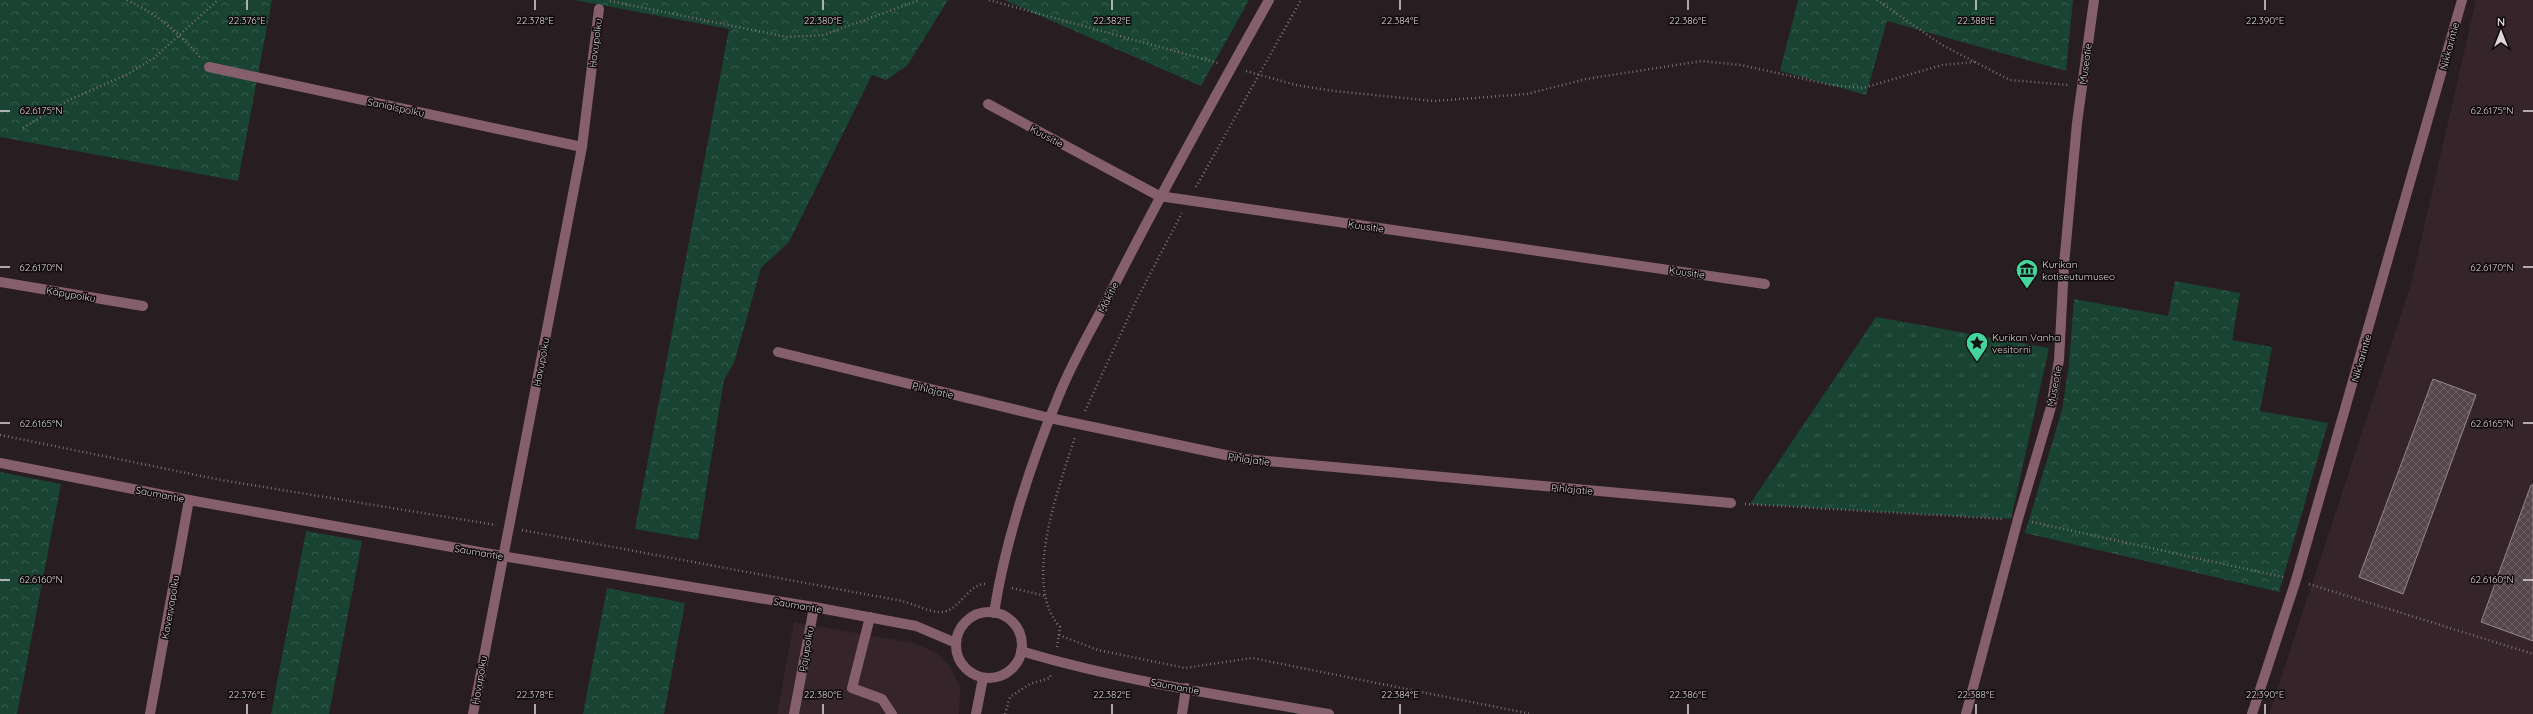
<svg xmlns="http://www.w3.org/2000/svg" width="2533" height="714" viewBox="0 0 2533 714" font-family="Quicksand,sans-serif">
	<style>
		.built { fill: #35242a }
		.grass { fill: url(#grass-tufts) }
		.forest { fill: url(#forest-crowns) }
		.building { fill: url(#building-cross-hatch); stroke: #97888d }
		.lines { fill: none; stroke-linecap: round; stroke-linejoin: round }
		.path { stroke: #7b7174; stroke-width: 2.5; stroke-dasharray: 1 3; stroke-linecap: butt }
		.minor { stroke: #855f6c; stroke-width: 10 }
		.ticks { fill: none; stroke: #ddd5d7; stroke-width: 1.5 }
		.labels { text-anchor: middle; stroke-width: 3; stroke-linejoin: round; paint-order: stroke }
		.street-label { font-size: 10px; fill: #ddd5d7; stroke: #0e090a }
		.poi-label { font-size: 10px; fill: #ddd5d7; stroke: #0e090a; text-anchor: start }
		.ticks-label { font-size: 10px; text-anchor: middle; fill: #ddd5d7; stroke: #0e090a; stroke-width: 3; stroke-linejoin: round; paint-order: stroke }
	</style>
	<defs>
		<pattern id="grass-tufts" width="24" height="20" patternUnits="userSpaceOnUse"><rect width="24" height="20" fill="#194332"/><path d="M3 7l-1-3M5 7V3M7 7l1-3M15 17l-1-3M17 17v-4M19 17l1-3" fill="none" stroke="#3a5d4f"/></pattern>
		<pattern id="forest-crowns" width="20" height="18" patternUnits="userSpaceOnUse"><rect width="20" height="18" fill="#194332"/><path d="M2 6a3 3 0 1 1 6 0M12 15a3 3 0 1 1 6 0" fill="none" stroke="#3a5d4f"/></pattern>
		<pattern id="building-cross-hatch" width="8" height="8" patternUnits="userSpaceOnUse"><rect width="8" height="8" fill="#54464b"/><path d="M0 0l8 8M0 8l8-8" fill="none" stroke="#6c6064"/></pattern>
	</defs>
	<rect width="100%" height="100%" fill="#281d21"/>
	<g class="built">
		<polygon points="2476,0 2533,0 2533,714 2269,714 2411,284"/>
		<polygon points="794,622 913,643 937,653 951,668 960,688 959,714 777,714"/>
	</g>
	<polygon class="grass" points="1876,317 2049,348 2011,519 1750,504"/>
	<g class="forest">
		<polygon points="0,0 272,0 238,181 0,137"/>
		<polygon points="574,0 948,0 907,66 886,80 872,75 789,242 761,268 734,363 724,380 698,540 635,529 729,29"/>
		<polygon points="1004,0 1249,0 1201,86"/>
		<polygon points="1798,0 2073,0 2066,71 1887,21 1866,95 1780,71"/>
		<polygon points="2175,281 2240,293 2232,340 2272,347 2260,411 2328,423 2279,592 2025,533 2062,410 2069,365 2074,299 2168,316"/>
		<polygon points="0,472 61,484 17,714 0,714"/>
		<polygon points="306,531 362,541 329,714 271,714"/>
		<polygon points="607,588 685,603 664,714 583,714"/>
	</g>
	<g class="building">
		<polygon points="2433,379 2476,395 2403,594 2359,577"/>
		<polygon points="2531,485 2533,485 2533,641 2481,622"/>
	</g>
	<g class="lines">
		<g class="path">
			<path d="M127,0C158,15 177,31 200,57"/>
			<polyline points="989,0 1218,63"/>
			<polyline points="1877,0 1942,45 2010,80 2068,85"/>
			<polyline points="610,1 787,37 823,35 920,0"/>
			<polyline points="1246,71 1296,85 1334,91 1434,101 1527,94 1586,79 1702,61 1741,65 1831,85 1863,88 1942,65 1975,62"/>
			<polyline points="23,128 67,101 128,74 154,58 218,0"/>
			<polyline points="1196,187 1301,0"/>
			<polyline points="1085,411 1137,299 1182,213"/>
			<polyline points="0,435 221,480 496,525"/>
			<polyline points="1745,504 2004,519"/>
			<polyline points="2032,522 2283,577"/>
			<path d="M522,530L902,601C913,604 927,611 938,612C959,614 967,584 985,584"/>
			<polyline points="2309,584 2533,654"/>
			<polyline points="1012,588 1046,596"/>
			<polyline points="1059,635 1098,650 1185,668 1252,658 1531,714"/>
			<path d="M1057,647L1060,627C1021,584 1060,485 1075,437"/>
			<polyline points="1005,714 1010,697 1030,684 1050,678 1051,673"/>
		</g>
		<g class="minor">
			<polyline points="209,67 582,147"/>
			<polyline points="988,104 1159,196 1765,284"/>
			<polyline points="0,282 143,306"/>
			<polyline points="778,352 1050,418 1245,459 1731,503"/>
			<polyline points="0,463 189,500 502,556 814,607 916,626 956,643"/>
			<circle cx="989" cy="645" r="33"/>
			<path d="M994,613C1005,542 1031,462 1059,395C1074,358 1096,322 1114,286C1163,189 1216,95 1269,0"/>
			<polyline points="870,617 852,688 882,699 892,714"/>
			<path d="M1021,651C1121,681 1227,696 1329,714"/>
			<polyline points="150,714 189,500"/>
			<polyline points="473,714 582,147 599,9"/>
			<polyline points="794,714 814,607"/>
			<polyline points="976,714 983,678"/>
			<polyline points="1182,714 1186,688"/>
			<polyline points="1966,714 2018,519 2051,407 2059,360 2064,265 2077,123 2094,0"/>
			<polyline points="2252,714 2296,580 2462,0"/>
		</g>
	</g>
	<path class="ticks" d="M247,0V10M535,0V10M823,0V10M1112,0V10M1400,0V10M1688,0V10M1976,0V10M2265,0V10M0,111H10M2523,111H2533M0,267H10M2523,267H2533M0,423H10M2523,423H2533M0,580H10M2523,580H2533M247,704V714M535,704V714M823,704V714M1112,704V714M1400,704V714M1688,704V714M1976,704V714M2265,704V714"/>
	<defs>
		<g id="museum-pin" transform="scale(1.15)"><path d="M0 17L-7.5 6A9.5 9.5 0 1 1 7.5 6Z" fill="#46d49e" stroke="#0e090a"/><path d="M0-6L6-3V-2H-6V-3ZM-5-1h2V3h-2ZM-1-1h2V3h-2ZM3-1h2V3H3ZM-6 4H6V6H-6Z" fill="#111"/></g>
		<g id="sight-pin" transform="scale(1.15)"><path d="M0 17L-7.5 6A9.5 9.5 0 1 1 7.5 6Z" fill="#46d49e" stroke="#0e090a"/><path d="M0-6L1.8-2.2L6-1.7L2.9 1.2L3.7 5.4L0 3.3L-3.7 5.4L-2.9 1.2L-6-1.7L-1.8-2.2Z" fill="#111"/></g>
	</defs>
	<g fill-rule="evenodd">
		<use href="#museum-pin" x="2027" y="270"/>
		<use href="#sight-pin" x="1977" y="343"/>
	</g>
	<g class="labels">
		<g class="street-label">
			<text transform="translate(595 43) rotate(-83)" y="4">Havupolku</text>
			<text transform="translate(2449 46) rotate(-75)" y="4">Nikkarintie</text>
			<text transform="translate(2085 64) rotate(-82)" y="4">Museotie</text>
			<text transform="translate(396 107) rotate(12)" y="4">Saniaispolku</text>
			<text transform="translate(1047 136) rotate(28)" y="4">Kuusitie</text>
			<text transform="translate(1366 226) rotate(8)" y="4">Kuusitie</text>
			<text transform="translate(1687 272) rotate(8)" y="4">Kuusitie</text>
			<text transform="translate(71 294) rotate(10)" y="4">Käpypolku</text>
			<text transform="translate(1108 297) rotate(-63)" y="4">Mäkitie</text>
			<text transform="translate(2361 358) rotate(-74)" y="4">Nikkarintie</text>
			<text transform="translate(541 362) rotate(-79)" y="4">Havupolku</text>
			<text transform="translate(2054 386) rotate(-79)" y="4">Museotie</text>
			<text transform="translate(933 390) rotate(14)" y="4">Pihlajatie</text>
			<text transform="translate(1249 459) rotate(8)" y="4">Pihlajatie</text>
			<text transform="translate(1572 489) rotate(5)" y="4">Pihlajatie</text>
			<text transform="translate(160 494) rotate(11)" y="4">Saumantie</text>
			<text transform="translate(479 552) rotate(10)" y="4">Saumantie</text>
			<text transform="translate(798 605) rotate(10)" y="4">Saumantie</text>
			<text transform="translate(170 607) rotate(-80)" y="4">Kavervapolku</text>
			<text transform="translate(806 649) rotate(-80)" y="4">Pajupolku</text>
			<text transform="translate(479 680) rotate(-80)" y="4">Havupolku</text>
			<text transform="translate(1175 686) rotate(11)" y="4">Saumantie</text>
		</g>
		<g class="poi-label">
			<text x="2042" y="268">Kurikan<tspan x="2042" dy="12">kotiseutumuseo</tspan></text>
			<text x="1992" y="341">Kurikan Vanha<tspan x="1992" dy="12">vesitorni</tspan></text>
		</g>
	</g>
	<g class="ticks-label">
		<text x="247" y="24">22.376°E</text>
		<text x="535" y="24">22.378°E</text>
		<text x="823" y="24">22.380°E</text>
		<text x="1112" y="24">22.382°E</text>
		<text x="1400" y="24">22.384°E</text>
		<text x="1688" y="24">22.386°E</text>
		<text x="1976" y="24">22.388°E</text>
		<text x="2265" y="24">22.390°E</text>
		<text x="41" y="114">62.6175°N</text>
		<text x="2492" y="114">62.6175°N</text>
		<text x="41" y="271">62.6170°N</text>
		<text x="2492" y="271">62.6170°N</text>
		<text x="41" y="427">62.6165°N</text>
		<text x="2492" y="427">62.6165°N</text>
		<text x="41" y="583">62.6160°N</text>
		<text x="2492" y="583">62.6160°N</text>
		<text x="247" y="698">22.376°E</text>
		<text x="535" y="698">22.378°E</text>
		<text x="823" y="698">22.380°E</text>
		<text x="1112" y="698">22.382°E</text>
		<text x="1400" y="698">22.384°E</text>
		<text x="1688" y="698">22.386°E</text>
		<text x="1976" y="698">22.388°E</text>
		<text x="2265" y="698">22.390°E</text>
	</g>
	<g transform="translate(2501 32)" stroke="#0e090a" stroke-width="3" paint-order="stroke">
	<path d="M0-3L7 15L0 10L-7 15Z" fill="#ddd5d7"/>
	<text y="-6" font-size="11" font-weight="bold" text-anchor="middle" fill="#ddd5d7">N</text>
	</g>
</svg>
